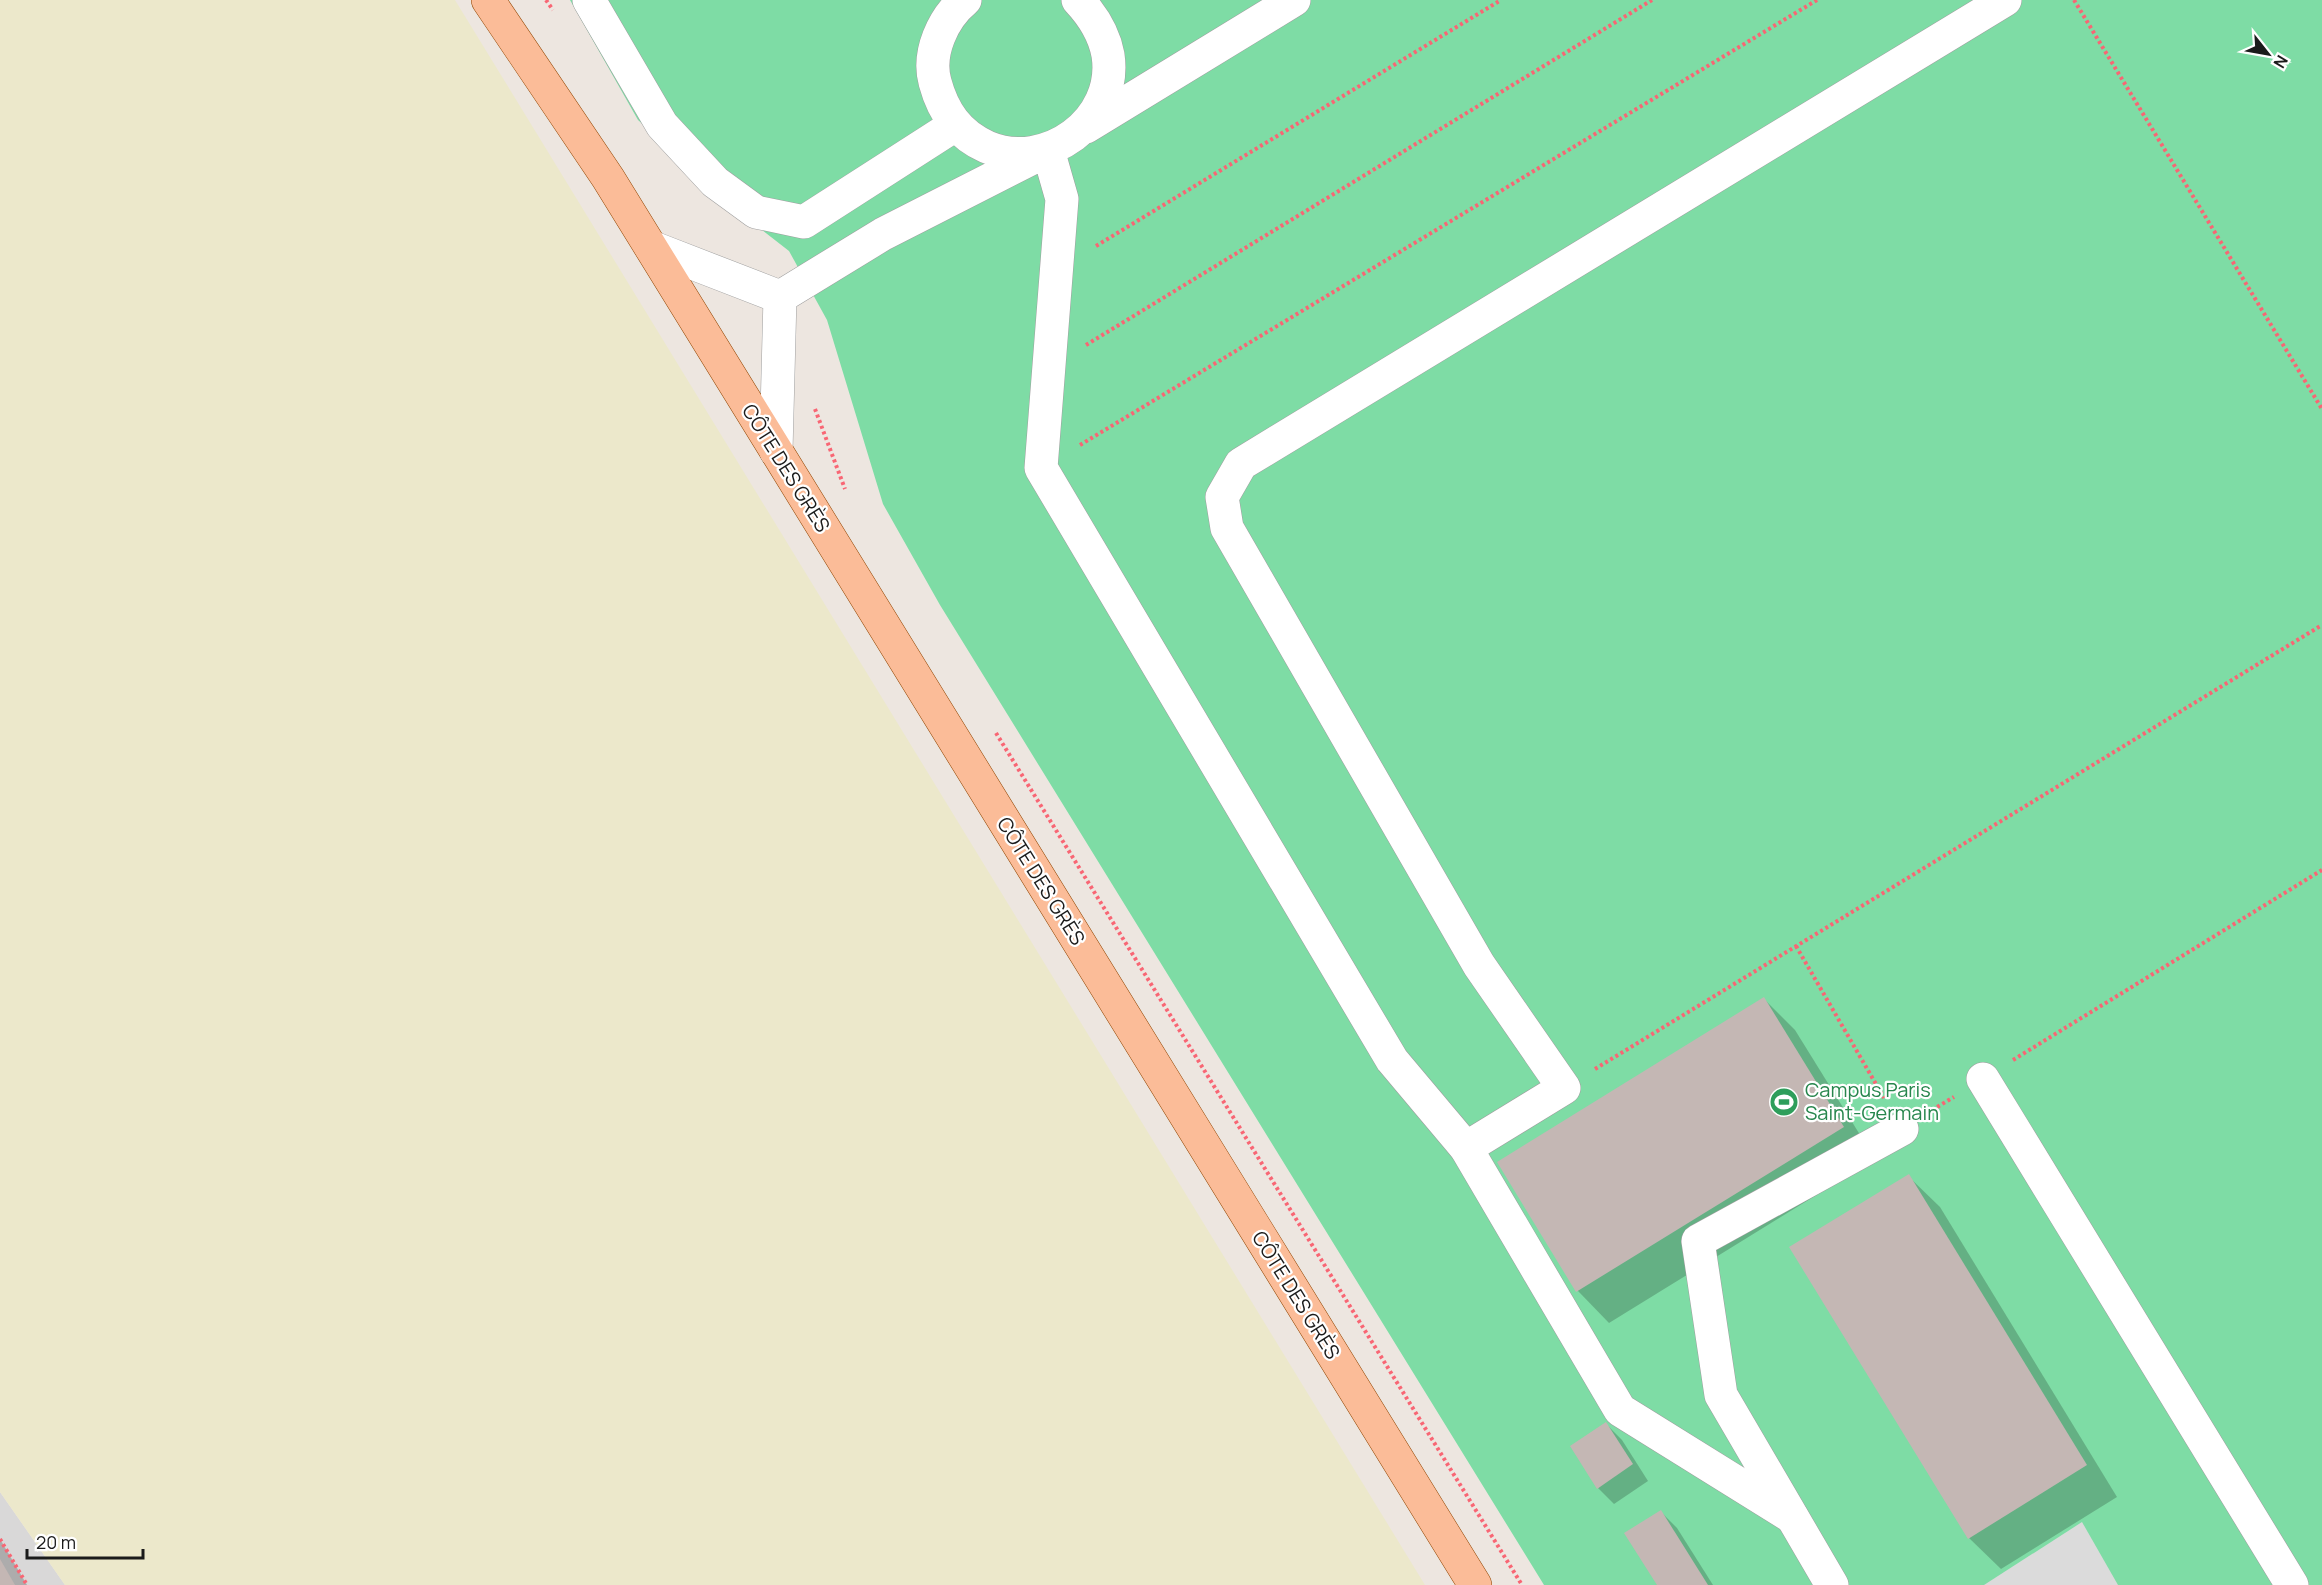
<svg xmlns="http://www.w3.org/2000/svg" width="2322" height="1585" viewBox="0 0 2322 1585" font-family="Manrope,sans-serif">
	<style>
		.residential { fill: #d9d8d8 }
		.farmland { fill: #ece8cb }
		.pitch { fill: #7edca5 }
		.parking { fill: #dbdbdb }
		.shadow { fill: #0003 }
		.building { fill: #c4b7b4 }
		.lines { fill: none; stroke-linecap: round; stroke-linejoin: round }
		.minor-casing { stroke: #9f9f9f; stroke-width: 34 }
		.major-casing { stroke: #914501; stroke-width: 34 }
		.path { stroke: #f86674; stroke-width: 4; stroke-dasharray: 3 3; stroke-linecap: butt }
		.minor { stroke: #fff; stroke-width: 33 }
		.major { stroke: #fbbc98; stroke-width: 33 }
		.labels { text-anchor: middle; stroke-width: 4.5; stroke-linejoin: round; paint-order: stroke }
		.street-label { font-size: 20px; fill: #1b1b1b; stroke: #fff }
		.leisure-label { font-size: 20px; fill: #27864d; stroke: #fff; text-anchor: start }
	</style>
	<rect width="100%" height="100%" fill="#ede6e0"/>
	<polygon class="residential" points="0,1492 65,1585 0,1585"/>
	<polygon class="farmland" points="0,0 455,0 1425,1585 65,1585 0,1492"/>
	<polygon class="pitch" points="570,0 2322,0 2322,1585 1544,1585 940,605 883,504 827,320 789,251 748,219 638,120"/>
	<polygon class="parking" points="2082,1522 2118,1585 1984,1585"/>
	<g class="shadow">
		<polygon points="1764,999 1795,1030 1875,1159 1609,1323 1578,1291 1499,1162"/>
		<polygon points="1908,1176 1940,1207 2117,1497 2001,1569 1969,1538"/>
		<polygon points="1606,1424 1622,1440 1648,1481 1614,1504 1598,1488"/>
		<polygon points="1661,1512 1677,1528 1713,1585 1659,1585"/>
		<polygon points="0,1539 27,1585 0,1585"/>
	</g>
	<g class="building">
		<polygon points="1764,997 1844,1127 1576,1292 1497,1162"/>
		<polygon points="1909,1174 2087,1465 1968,1539 1789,1247"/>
		<polygon points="1606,1422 1633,1464 1597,1489 1570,1446"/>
		<polygon points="1661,1510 1708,1585 1657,1585 1624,1533"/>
		<polygon points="0,1559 15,1585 0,1585"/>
	</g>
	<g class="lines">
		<g class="minor-casing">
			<g id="minor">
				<polyline points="589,0 662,125 715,182 756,212 804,222 955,125"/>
				<path d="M965,0C943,18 927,53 935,82C943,112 958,134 987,147C1046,172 1118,121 1108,55C1104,33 1093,16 1078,0"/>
				<polyline points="1086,127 1294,0"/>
				<polyline points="651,247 780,297 776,451"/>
				<polyline points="780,297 883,234 1048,150 1062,199 1041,468 1392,1060 1466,1148 1620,1410 1792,1517"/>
				<polyline points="1983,1079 2292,1585"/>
				<polyline points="1466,1148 1564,1088 1479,965 1227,528 1222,497 1241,464 2005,0"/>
				<polyline points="1832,1585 1721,1395 1698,1241 1902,1129"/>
			</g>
		</g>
		<g class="major-casing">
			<polyline id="major" points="488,0 608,178 1475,1585"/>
		</g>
		<g class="path">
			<polyline points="546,0 553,10"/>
			<polyline points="2074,0 2322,409"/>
			<polyline points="1096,246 1501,0"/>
			<polyline points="1086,345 1652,0"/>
			<polyline points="815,409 845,489"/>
			<polyline points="1080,445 1817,0"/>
			<polyline points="996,733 1522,1585"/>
			<polyline points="1796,946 1884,1098"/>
			<polyline points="2013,1060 2322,870"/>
			<polyline points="1595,1069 2322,625"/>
			<polyline points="1932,1110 1954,1097"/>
			<polyline points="0,1539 27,1585"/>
		</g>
		<use href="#minor" class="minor"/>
		<use href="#major" class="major"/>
	</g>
	<defs>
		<g id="stadium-disc" transform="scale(1.5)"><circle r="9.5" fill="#2e9e5b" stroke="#fff"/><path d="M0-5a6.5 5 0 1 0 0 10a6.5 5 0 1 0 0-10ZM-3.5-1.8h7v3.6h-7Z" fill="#fff"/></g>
	</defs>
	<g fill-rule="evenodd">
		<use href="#stadium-disc" x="1784" y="1102"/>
	</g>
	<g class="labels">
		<g class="street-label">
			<text transform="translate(786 468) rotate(58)" y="7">CÔTE DES GRÈS</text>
			<text transform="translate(1041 881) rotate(58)" y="7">CÔTE DES GRÈS</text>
			<text transform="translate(1296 1295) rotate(58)" y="7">CÔTE DES GRÈS</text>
		</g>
		<g class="leisure-label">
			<text x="1805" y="1097">Campus Paris<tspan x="1805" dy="23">Saint-Germain</tspan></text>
		</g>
	</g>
	<g transform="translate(2268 54) rotate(121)" stroke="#ffffff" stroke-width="4.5" paint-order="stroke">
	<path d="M0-4.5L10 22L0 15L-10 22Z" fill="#1b1b1b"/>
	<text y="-9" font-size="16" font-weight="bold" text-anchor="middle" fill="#1b1b1b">N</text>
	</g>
	<path d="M27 1549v9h116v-9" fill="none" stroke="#1b1b1b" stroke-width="3"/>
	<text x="36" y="1549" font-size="18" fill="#1b1b1b" stroke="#ffffff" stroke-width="4.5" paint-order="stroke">20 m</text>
</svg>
